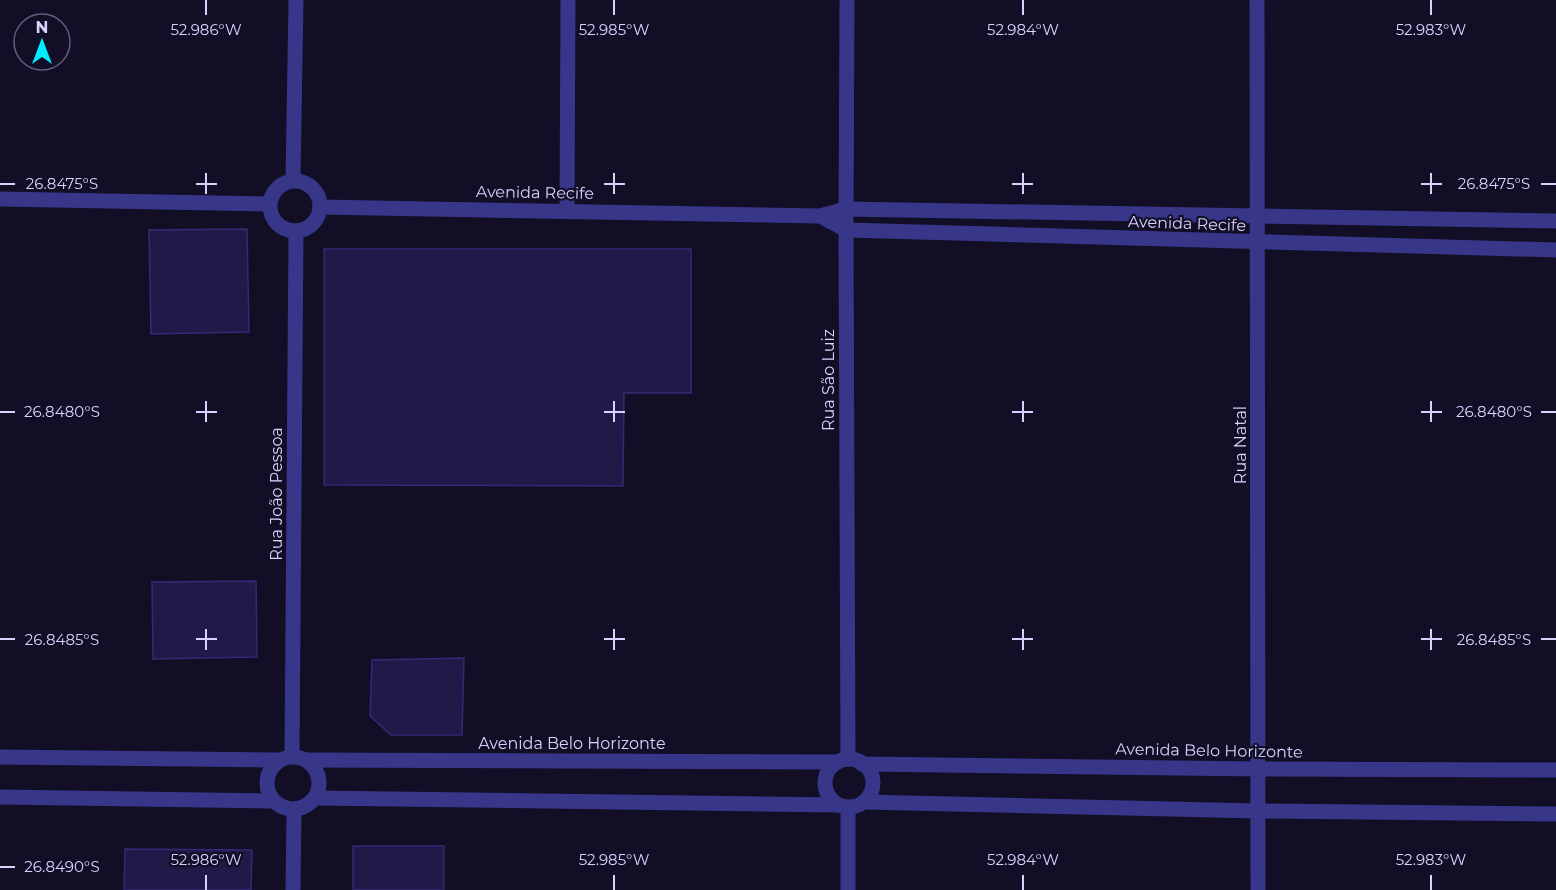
<svg xmlns="http://www.w3.org/2000/svg" width="1556" height="890" viewBox="0 0 1556 890" font-family="Montserrat,sans-serif">
	<style>
		.building { fill: #211948; stroke: #372976; stroke-width: 1.5 }
		.lines { fill: none; stroke-linecap: round; stroke-linejoin: round }
		.minor { stroke: #373688; stroke-width: 15 }
		.tertiary { stroke: #373688; stroke-width: 15 }
		.ticks { fill: none; stroke: #d7d3ff; stroke-width: 2 }
		.labels { text-anchor: middle; stroke-width: 4.5; stroke-linejoin: round; paint-order: stroke }
		.street-label { font-size: 16px; fill: #d7d3ff; stroke: #110e26 }
		.ticks-label { font-size: 15px; text-anchor: middle; fill: #d7d3ff; stroke: #110e26; stroke-width: 4.5; stroke-linejoin: round; paint-order: stroke }
	</style>
	<rect width="100%" height="100%" fill="#110e26"/>
	<g class="building">
		<polygon points="247,229 249,332 151,334 149,230"/>
		<polygon points="324,249 691,249 691,393 624,393 623,486 324,485"/>
		<polygon points="256,581 257,657 153,659 152,582"/>
		<polygon points="464,658 462,735 391,735 370,716 372,660"/>
		<rect x="353" y="846" width="91" height="44"/>
		<polygon points="125,849 252,850 251,890 124,890"/>
	</g>
	<g class="lines">
		<g class="minor">
			<polyline points="847,0 846,230 848,759"/>
			<polyline points="1257,0 1258,890"/>
			<polyline points="293,180 296,0"/>
			<circle cx="295" cy="206" r="25"/>
			<polyline points="0,199 269,204"/>
			<polyline points="320,207 820,216 846,209 1556,221"/>
			<polyline points="567,210 568,0"/>
			<polyline points="820,216 846,230 1556,250"/>
			<polyline points="292,756 296,231"/>
			<polyline points="293,890 294,810"/>
			<polyline points="848,890 848,808"/>
		</g>
		<g class="tertiary">
			<circle cx="293" cy="783" r="26"/>
			<polyline points="0,757 279,760"/>
			<circle cx="849" cy="783" r="24"/>
			<polyline points="306,760 837,762"/>
			<polyline points="862,764 1258,769 1556,770"/>
			<polyline points="0,797 273,801"/>
			<polyline points="315,798 838,805"/>
			<polyline points="864,802 1258,811 1556,814"/>
		</g>
	</g>
	<path class="ticks" d="M206,0V15M614,0V15M1023,0V15M1431,0V15M206,173V194M614,173V194M1023,173V194M1431,173V194M0,184H15M196,184H217M604,184H625M1012,184H1033M1421,184H1442M1541,184H1556M206,401V422M614,401V422M1023,401V422M1431,401V422M0,412H15M196,412H217M604,412H625M1012,412H1033M1421,412H1442M1541,412H1556M206,629V650M614,629V650M1023,629V650M1431,629V650M0,639H15M196,639H217M604,639H625M1012,639H1033M1421,639H1442M1541,639H1556M0,867H15M206,875V890M614,875V890M1023,875V890M1431,875V890"/>
	<g class="labels">
		<g class="street-label">
			<text transform="translate(535 192) rotate(1)" y="6">Avenida Recife</text>
			<text transform="translate(1187 223) rotate(2)" y="6">Avenida Recife</text>
			<text transform="translate(828 380) rotate(-90)" y="6">Rua São Luiz</text>
			<text transform="translate(1240 445) rotate(-90)" y="6">Rua Natal</text>
			<text transform="translate(276 494) rotate(-90)" y="6">Rua João Pessoa</text>
			<text x="572" y="749">Avenida Belo Horizonte</text>
			<text transform="translate(1209 750) rotate(1)" y="6">Avenida Belo Horizonte</text>
		</g>
	</g>
	<g class="ticks-label">
		<text x="206" y="35">52.986°W</text>
		<text x="614" y="35">52.985°W</text>
		<text x="1023" y="35">52.984°W</text>
		<text x="1431" y="35">52.983°W</text>
		<text x="62" y="189">26.8475°S</text>
		<text x="1494" y="189">26.8475°S</text>
		<text x="62" y="417">26.8480°S</text>
		<text x="1494" y="417">26.8480°S</text>
		<text x="62" y="645">26.8485°S</text>
		<text x="1494" y="645">26.8485°S</text>
		<text x="206" y="865">52.986°W</text>
		<text x="614" y="865">52.985°W</text>
		<text x="1023" y="865">52.984°W</text>
		<text x="1431" y="865">52.983°W</text>
		<text x="62" y="872">26.8490°S</text>
	</g>
	<g transform="translate(42 42)"><circle r="28" fill="#110e26" stroke="#605d7d" stroke-width="1.5"/>
	<path d="M0-4.5L10 22L0 15L-10 22Z" fill="#00ebfe"/>
	<text y="-9" font-size="16" font-weight="bold" text-anchor="middle" fill="#d7d3ff">N</text>
	</g>
</svg>
